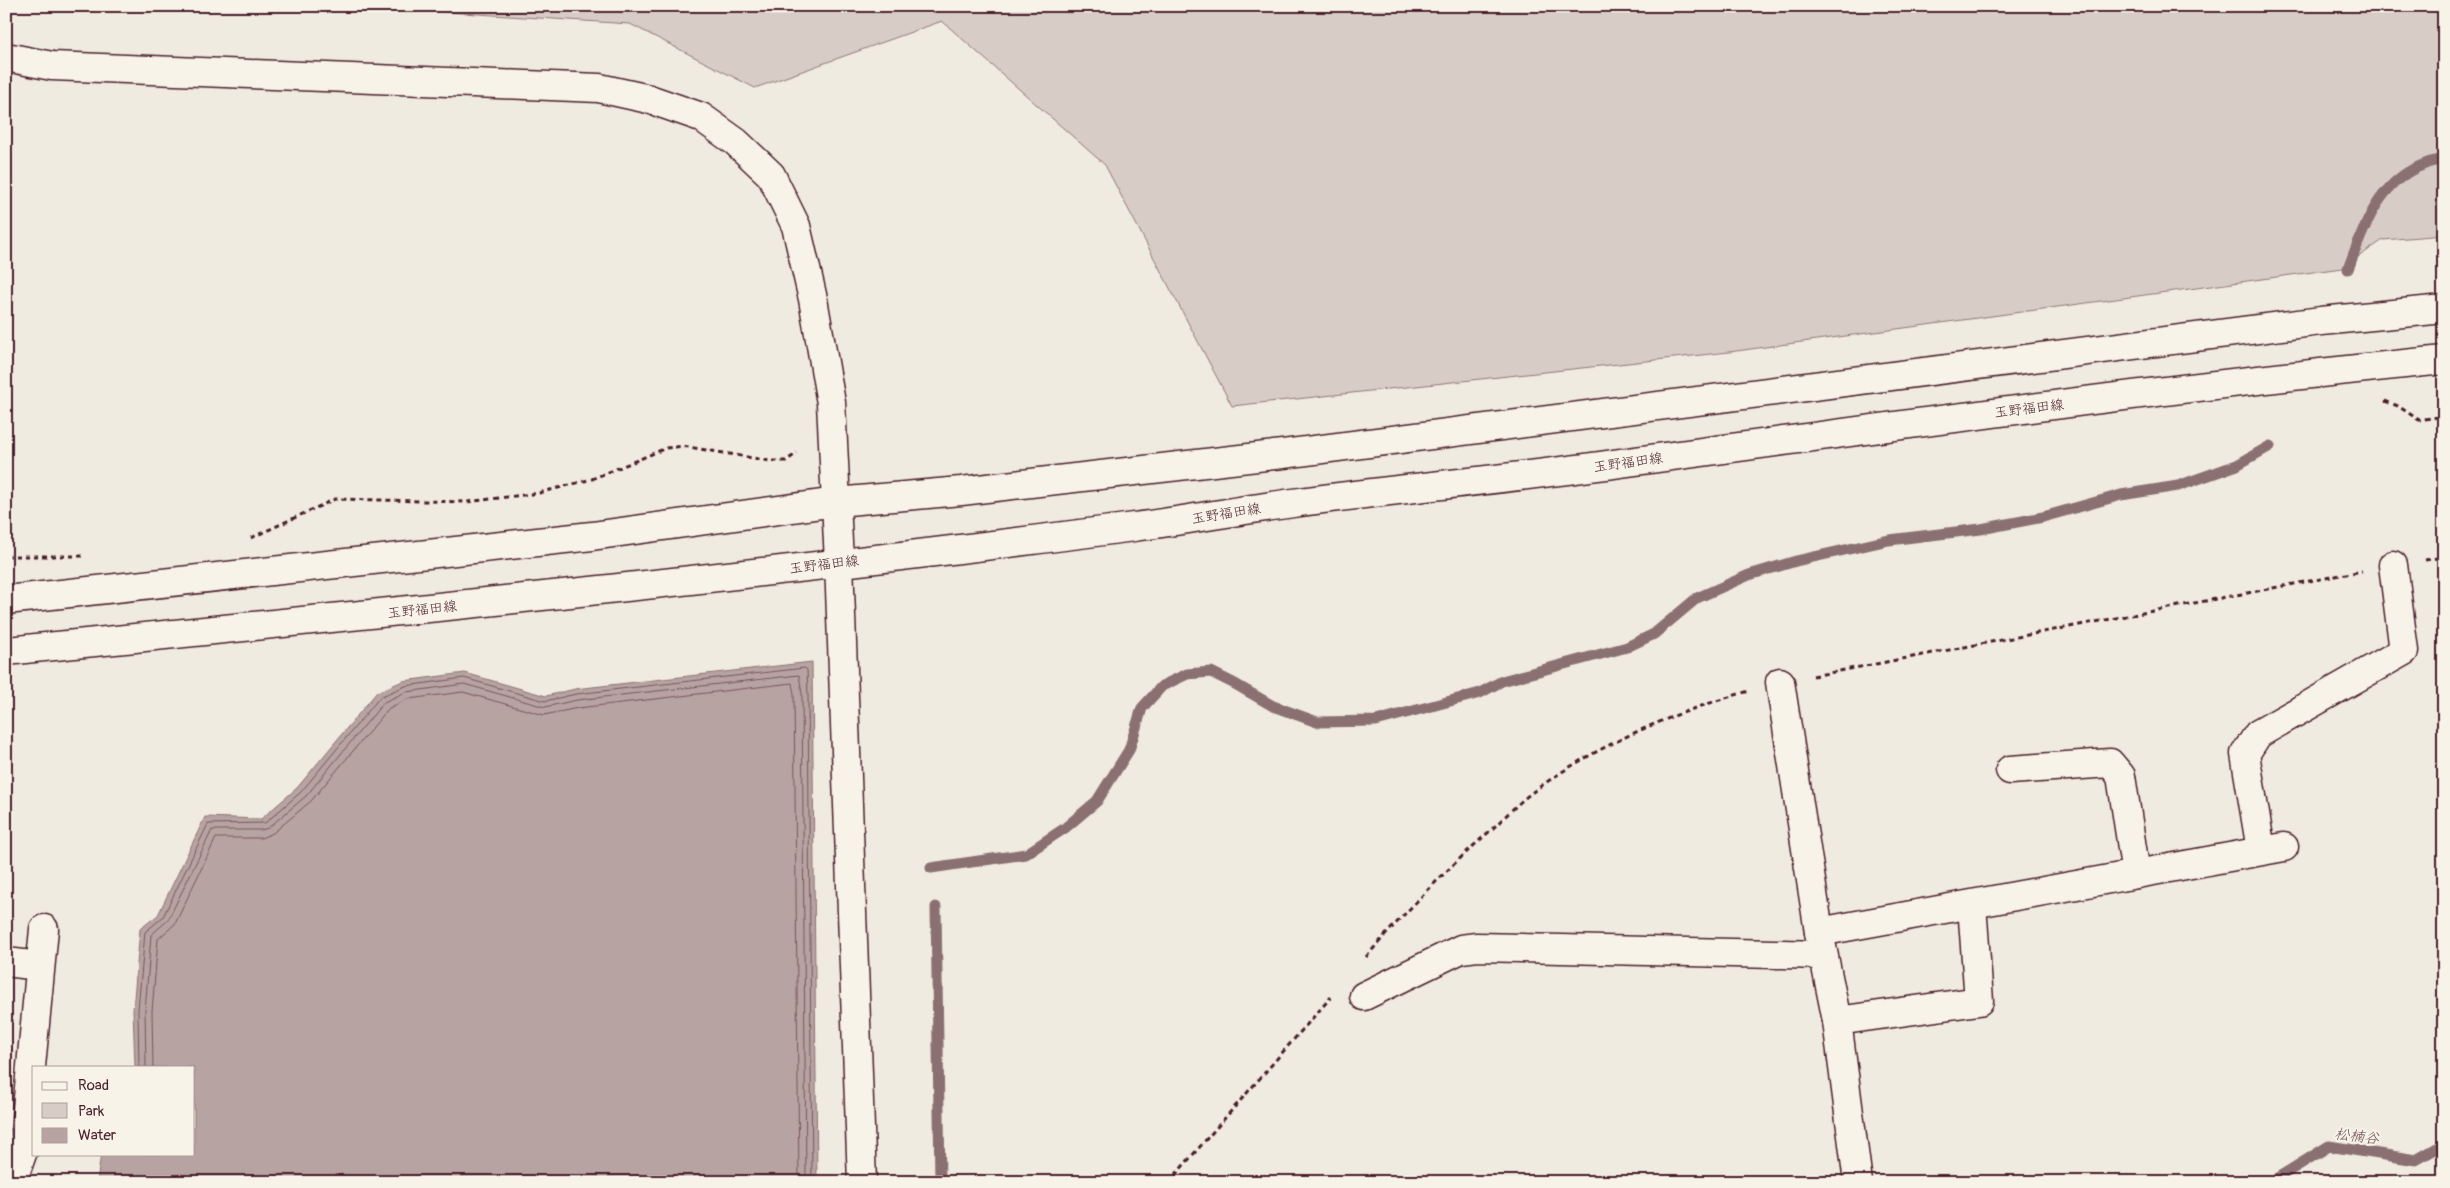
<svg xmlns="http://www.w3.org/2000/svg" width="2450" height="1188" viewBox="0 0 2450 1188" font-family="Pangolin,'Klee One',sans-serif">
	<style>
		.green { fill: #d8cdc6; stroke: #917678 }
		.water { fill: #b7a4a2; stroke: #8b6f72 }
		.lines { fill: none; stroke-linecap: round; stroke-linejoin: round }
		.shore { stroke: #76545b; stroke-width: 1 }
		.stream { stroke: #8b6f72; stroke-width: 11 }
		.street-casing { stroke: #4a1f2b; stroke-width: 31 }
		.secondary-casing { stroke: #4a1f2b; stroke-width: 31 }
		.primary-casing { stroke: #4a1f2b; stroke-width: 31 }
		.path { stroke: #4a1f2b; stroke-width: 3; stroke-dasharray: 5 4; stroke-linecap: butt }
		.street { stroke: #f7f3e8; stroke-width: 28 }
		.secondary { stroke: #f7f3e8; stroke-width: 28 }
		.primary { stroke: #f7f3e8; stroke-width: 28 }
		.labels { text-anchor: middle; stroke-width: 4; stroke-linejoin: round; paint-order: stroke }
		.street-label { font-size: 14px; fill: #4a1f2b; stroke: #f7f3e8 }
		.water-label { font-size: 15px; font-style: italic; fill: #704e55; stroke: #f7f3e8 }
	</style>
	<rect width="100%" height="100%" fill="#f0ebe0"/>
	<filter id="ink" filterUnits="userSpaceOnUse"><feTurbulence type="fractalNoise" baseFrequency=".02" numOctaves="2"/><feDisplacementMap in="SourceGraphic" scale="10" xChannelSelector="R" yChannelSelector="G"/><feConvolveMatrix kernelMatrix="1 2 1 2 8 2 1 2 1" color-interpolation-filters="sRGB"/></filter>
	<g filter="url(#ink)">
		<polygon class="green" points="2444,6 2444,235 2383,240 2342,268 1729,352 1232,406 1105,165 942,21 755,88 630,24 371,7"/>
		<polygon class="water" points="812,662 817,1182 97,1182 101,1154 194,1154 194,1067 135,1067 133,1010 140,929 158,915 205,817 261,819 297,788 377,692 403,681 465,673 546,696 575,689"/>
		<g class="lines">
			<g class="shore">
				<polyline points="139,1067 138,1010 145,932 163,917 208,824 265,823 301,792 380,697 405,686 464,678 545,701 576,694 805,668 807,670 808,694 812,1182"/>
				<polyline points="146,1067 145,1011 151,935 168,920 212,830 261,830 268,828 306,796 384,702 406,692 464,684 545,707 577,700 799,675 802,694 806,1182"/>
				<polyline points="153,1067 152,1011 158,939 175,924 216,838 261,838 273,833 311,801 389,708 408,699 463,692 544,715 578,708 792,683 794,694 799,1182"/>
			</g>
			<g class="stream">
				<path d="M2348,269C2363,230 2377,185 2418,167C2427,163 2434,160 2444,160"/>
				<polyline points="931,868 1026,854 1065,828 1097,801 1129,750 1142,708 1162,686 1187,674 1211,672 1235,684 1273,706 1317,722 1376,721 1480,693 1502,681 1627,647 1654,634 1697,598 1749,575 1796,561 1889,540 1981,529 2043,517 2121,495 2178,486 2237,465 2270,446"/>
				<polyline points="936,907 940,1182"/>
				<polyline points="2271,1182 2329,1146 2416,1160 2444,1144"/>
			</g>
			<g class="street-casing">
				<g id="street">
					<polyline points="839,562 862,1182"/>
					<polyline points="1780,682 1819,932 1837,1021 1858,1182"/>
					<polyline points="2010,770 2110,763 2121,776 2136,874"/>
					<polyline points="2261,850 2245,754 2258,734 2404,651 2393,565"/>
					<polyline points="1819,932 2284,847"/>
					<polyline points="6,962 40,966"/>
					<polyline points="1364,996 1461,949 1477,947 1823,955"/>
					<polyline points="1837,1021 1979,1001 1972,905"/>
					<polyline points="12,1182 23,1151 44,929"/>
				</g>
			</g>
			<g class="secondary-casing">
				<polyline id="secondary" points="6,57 52,66 599,88 649,99 701,117 736,142 771,175 796,226 813,299 831,403 839,562"/>
			</g>
			<g class="primary-casing">
				<g id="primary">
					<polyline points="6,600 592,536 836,502 961,491 1283,454 2321,321 2444,309"/>
					<path d="M6,651C383,613 759,576 1134,527C1187,520 1240,510 1293,503C1395,489 1497,480 1599,466C1880,428 2161,388 2444,360"/>
				</g>
			</g>
			<g class="path">
				<polyline points="2385,401 2398,406 2419,420 2444,416"/>
				<polyline points="251,538 335,499 467,502 539,493 592,479 666,448 683,446 770,461 786,461 797,453"/>
				<polyline points="6,556 82,556"/>
				<polyline points="2425,560 2444,557"/>
				<polyline points="1813,676 2362,571"/>
				<path d="M1366,957C1405,912 1447,869 1491,830C1504,818 1516,805 1530,794C1594,746 1672,713 1749,691"/>
				<polyline points="1169,1182 1331,997"/>
			</g>
			<use href="#street" class="street"/>
			<use href="#secondary" class="secondary"/>
			<use href="#primary" class="primary"/>
		</g>
	</g>
	<g class="labels">
		<g class="street-label">
			<text transform="translate(2029 408) rotate(-7)" y="5">玉野福田線</text>
			<text transform="translate(1628 462) rotate(-8)" y="5">玉野福田線</text>
			<text transform="translate(1226 513) rotate(-9)" y="5">玉野福田線</text>
			<text transform="translate(824 564) rotate(-7)" y="5">玉野福田線</text>
			<text transform="translate(422 609) rotate(-6)" y="5">玉野福田線</text>
		</g>
		<g class="water-label">
			<text transform="translate(2357 1136) rotate(7)" y="5">松楠谷</text>
		</g>
	</g>
	<rect width="2450" height="1188" fill="none" stroke="#f7f3e8" stroke-width="25"/>
	<rect x="12" y="12" width="2425" height="1163" fill="none" stroke="#4a1f2b" stroke-width="2" filter="url(#ink)"/>
	<rect x="32" y="1066" width="162" height="90" fill="#f7f3e8" stroke="#b29e9c"/>
	<rect x="42" y="1082" width="25" height="8" fill="#f7f3e8" stroke="#b29e9c"/>
	<text x="78" y="1090" font-size="15" fill="#4a1f2b">Road</text>
	<rect x="42" y="1103" width="25" height="15" fill="#d8cdc6" stroke="#b29e9c"/>
	<text x="78" y="1116" font-size="15" fill="#4a1f2b">Park</text>
	<rect x="42" y="1128" width="25" height="15" fill="#b7a4a2" stroke="#b29e9c"/>
	<text x="78" y="1140" font-size="15" fill="#4a1f2b">Water</text>
</svg>
